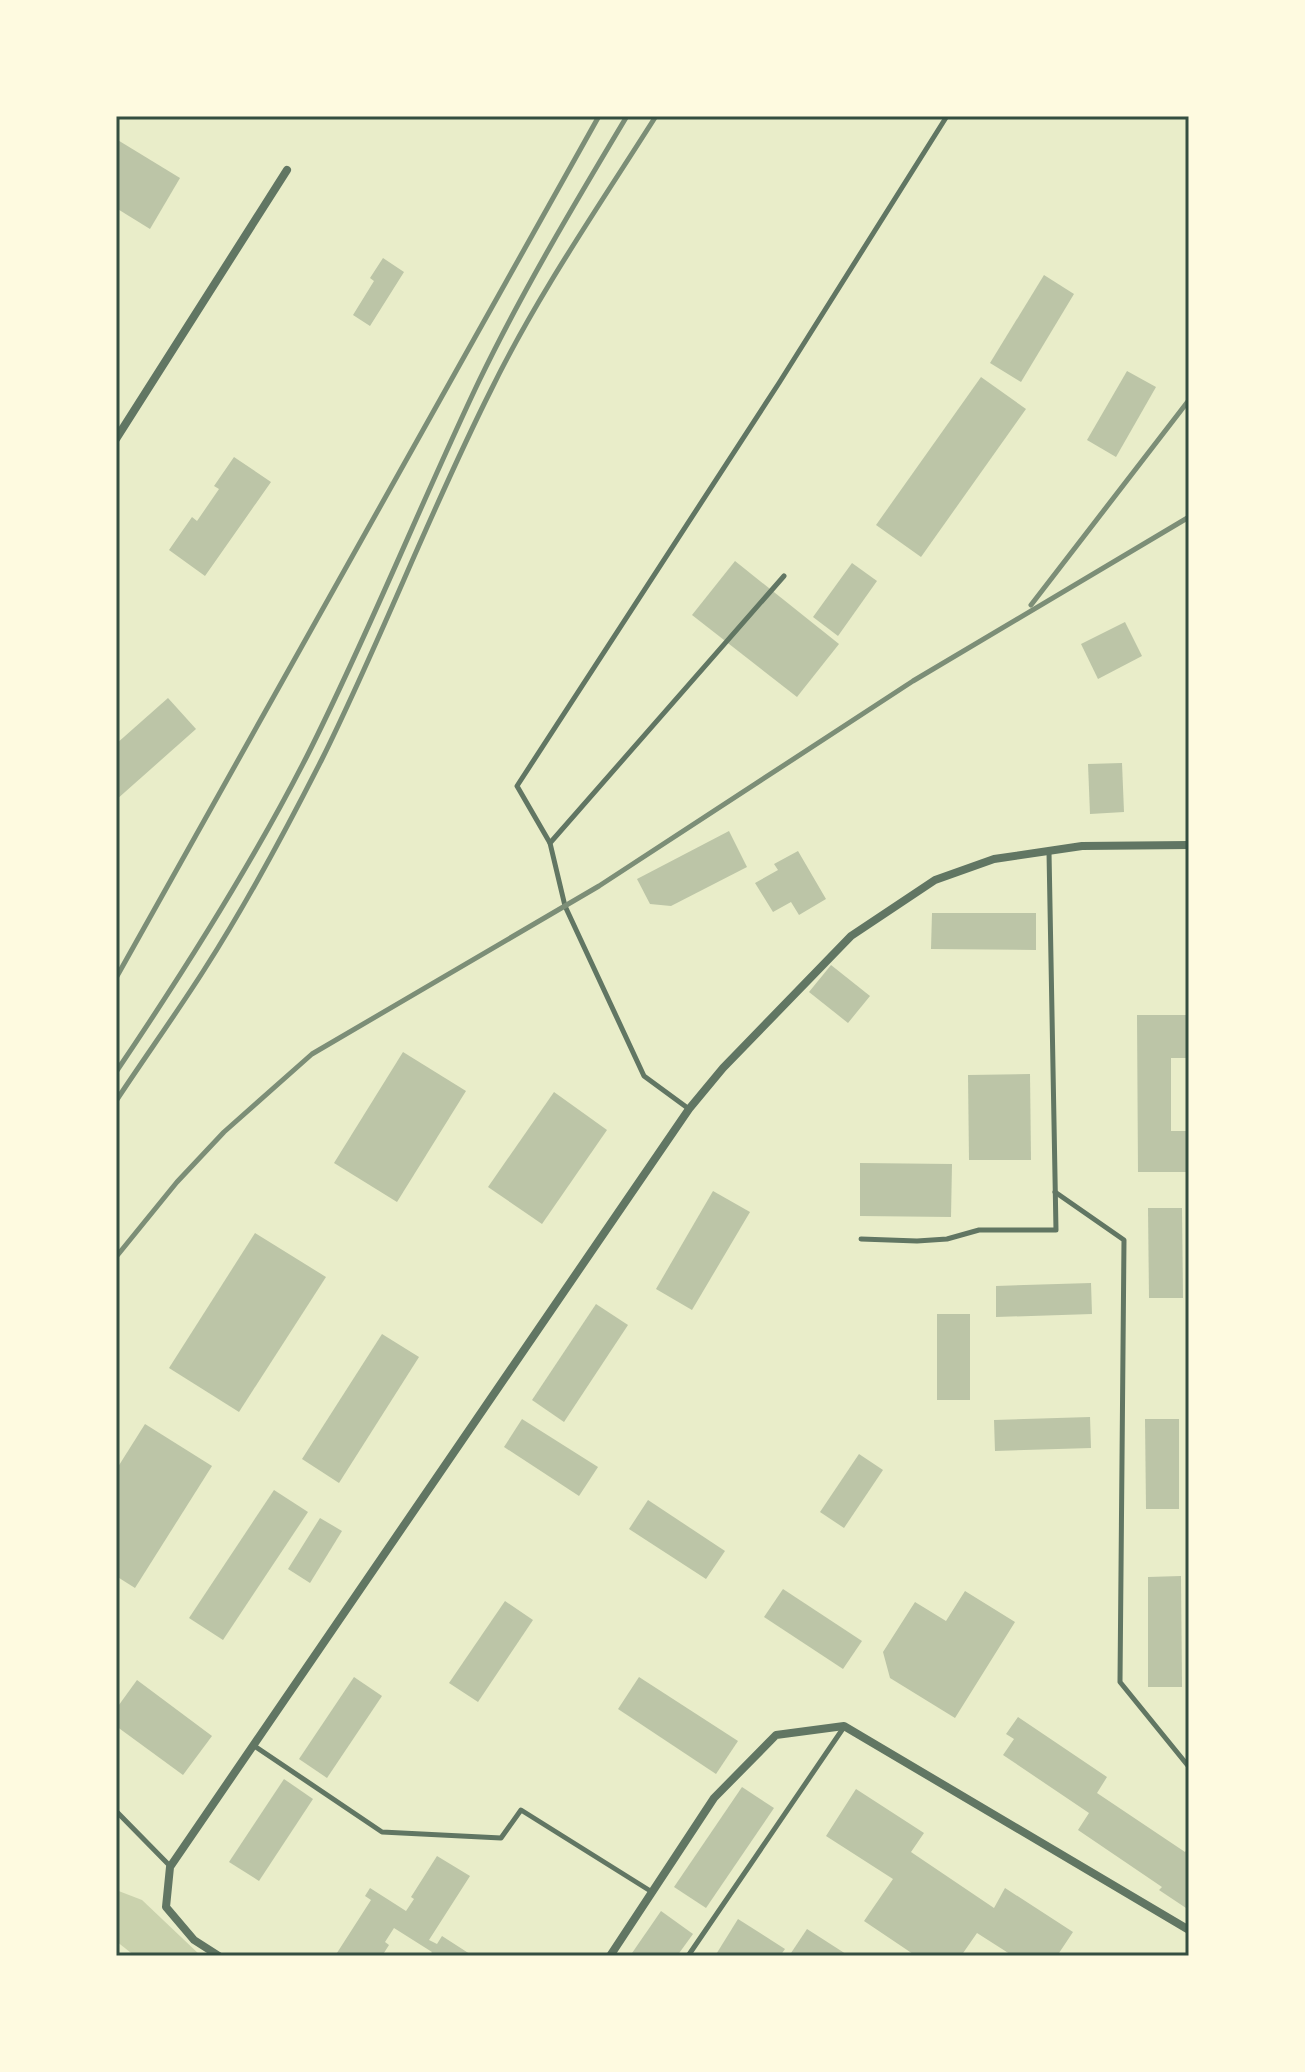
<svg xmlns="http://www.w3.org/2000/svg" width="1305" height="2072" viewBox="0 0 1305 2072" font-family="Barlow,sans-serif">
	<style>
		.green { fill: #cad2ad }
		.building { fill: #bcc5a7 }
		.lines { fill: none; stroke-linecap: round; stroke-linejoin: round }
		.service { stroke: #617663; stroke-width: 5 }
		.minor { stroke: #617663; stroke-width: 8 }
		.rail { stroke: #7c8e77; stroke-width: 5 }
		.neatline { fill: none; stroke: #344e41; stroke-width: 3 }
	</style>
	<rect width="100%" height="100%" fill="#e9edc9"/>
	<polygon class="green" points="116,1890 142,1900 201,1956 135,1956 116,1941"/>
	<g class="building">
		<polygon points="116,139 180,178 150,229 116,208"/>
		<polygon points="383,258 404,272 370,326 353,315 374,281 370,278"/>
		<polygon points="1044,275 1074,294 1021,382 990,363"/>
		<polygon points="1127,371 1156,387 1116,457 1087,440"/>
		<polygon points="981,377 1026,409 921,557 876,525"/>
		<polygon points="234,457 271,482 205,576 169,550 192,517 197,521 219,489 214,486"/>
		<polygon points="735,561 839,644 797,697 692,615"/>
		<polygon points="852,563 877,581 838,636 813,617"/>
		<polygon points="1125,622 1142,656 1098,679 1081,644"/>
		<polygon points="168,698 196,729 116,800 116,744"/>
		<polygon points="1122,763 1124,812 1090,814 1088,764"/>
		<polygon points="729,831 747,867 671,906 650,904 637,879"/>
		<polygon points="798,851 826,899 799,915 791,902 773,912 755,883 778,870 774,864"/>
		<polygon points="932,913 1036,913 1036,950 931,949"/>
		<polygon points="831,965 870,996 848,1023 809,992"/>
		<polygon points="1137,1015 1189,1015 1189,1058 1171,1058 1171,1131 1189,1131 1189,1172 1138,1172"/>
		<polygon points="403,1052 466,1091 397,1202 334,1163"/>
		<polygon points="1030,1074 1031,1160 969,1160 968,1075"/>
		<polygon points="554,1092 607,1130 542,1224 488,1187"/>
		<polygon points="860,1163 952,1164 951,1217 860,1216"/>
		<polygon points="713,1191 750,1212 692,1310 656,1289"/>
		<polygon points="1148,1208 1182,1208 1183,1298 1149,1298"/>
		<polygon points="255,1233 326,1277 239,1412 169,1368"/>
		<polygon points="1091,1283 1092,1314 996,1317 996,1286"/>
		<polygon points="596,1304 628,1325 564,1422 532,1400"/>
		<rect x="937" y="1314" width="33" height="86"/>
		<polygon points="382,1334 419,1357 339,1483 302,1459"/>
		<polygon points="1090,1417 1091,1448 995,1451 994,1420"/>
		<polygon points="522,1419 598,1467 579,1496 504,1447"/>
		<polygon points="1145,1419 1179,1419 1179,1509 1146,1509"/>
		<polygon points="145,1424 212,1466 135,1588 116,1576 116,1470"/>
		<polygon points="859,1454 883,1470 844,1528 820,1512"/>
		<polygon points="274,1490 308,1512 223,1640 189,1618"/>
		<polygon points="648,1500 725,1551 706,1579 629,1529"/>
		<polygon points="320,1518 342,1531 310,1583 288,1569"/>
		<polygon points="1181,1576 1182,1687 1148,1687 1148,1577"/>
		<polygon points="783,1589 862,1641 843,1669 764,1617"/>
		<polygon points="965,1591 1015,1622 955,1718 890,1678 883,1652 915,1602 946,1621"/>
		<polygon points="505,1601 533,1620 478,1702 449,1683"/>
		<polygon points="354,1677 382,1696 327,1778 299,1759"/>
		<polygon points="639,1677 738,1741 716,1774 618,1709"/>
		<polygon points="137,1680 212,1736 183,1775 116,1726 116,1709"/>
		<polygon points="1018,1717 1107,1777 1097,1793 1185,1852 1189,1846 1189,1910 1159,1890 1162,1887 1078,1830 1089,1813 1003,1755 1014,1739 1006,1734"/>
		<polygon points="284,1779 313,1799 259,1881 229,1862"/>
		<polygon points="742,1787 774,1808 706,1908 674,1887"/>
		<polygon points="856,1789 924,1833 911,1852 994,1908 1005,1888 1073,1932 1057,1956 1013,1956 977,1933 961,1956 916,1956 864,1921 893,1879 826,1836"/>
		<polygon points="437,1856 470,1876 429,1940 437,1944 442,1936 473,1956 429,1956 432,1952 394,1928 385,1942 389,1945 382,1956 335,1956 371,1900 365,1896 370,1888 406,1911 414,1899 411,1897"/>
		<polygon points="661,1911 693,1934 677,1956 630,1956"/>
		<polygon points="738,1919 785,1949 780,1956 715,1956"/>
		<polygon points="807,1929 846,1954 844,1956 789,1956"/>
	</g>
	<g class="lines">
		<g class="service">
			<polyline points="550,843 517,786 779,383 947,116"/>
			<polyline points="689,1109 644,1076 565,906 550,843 784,576"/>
			<polyline points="1055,1192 1124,1240 1120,1682 1189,1767"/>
			<polyline points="861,1239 917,1241 947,1239 979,1230 1056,1230 1049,852"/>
			<polyline points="253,1745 382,1832 501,1838 521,1810 652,1892"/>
			<polyline points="116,1811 170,1866"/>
			<polyline points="688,1956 844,1727"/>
		</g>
		<g class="minor">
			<polyline points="116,439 287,170"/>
			<polyline points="219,1956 194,1940 166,1907 170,1867 689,1109 723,1068 851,936 935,880 994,859 1082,846 1189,845"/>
			<polyline points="610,1956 714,1798 776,1735 844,1726 1189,1930"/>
		</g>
		<g class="rail">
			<polyline points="1031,605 1189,400"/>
			<polyline points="116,978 599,116"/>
			<path d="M116,1072C185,970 251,866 307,756C369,633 420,505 479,381C523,290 575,203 627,116"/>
			<path d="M116,1101C145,1057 176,1014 204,970C247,903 286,830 322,759C382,638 430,511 491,390C538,294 599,206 656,116"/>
			<polyline points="116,1257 177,1182 224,1132 312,1054 599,886 913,681 1189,517"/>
		</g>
	</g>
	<rect width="1305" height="2072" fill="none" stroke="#fefae0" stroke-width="236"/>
	<rect x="118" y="118" width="1069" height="1836" class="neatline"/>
</svg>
